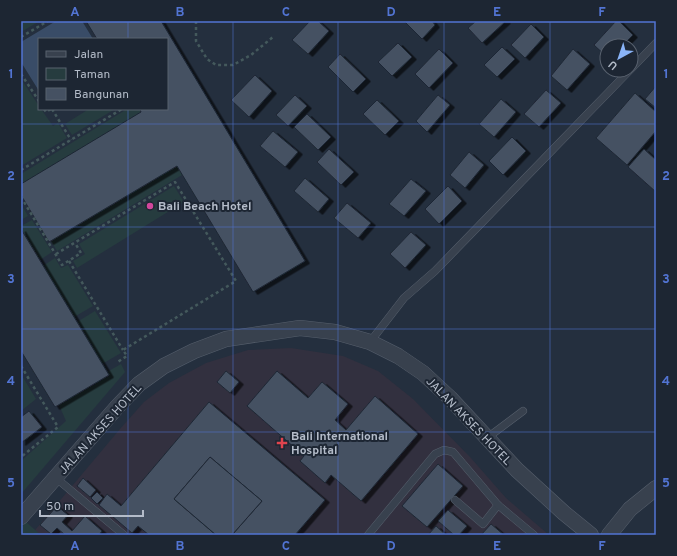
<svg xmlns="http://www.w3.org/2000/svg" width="677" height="556" viewBox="0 0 677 556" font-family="Overpass,sans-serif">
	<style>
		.medical { fill: #32303f }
		.green { fill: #263c3f }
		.water { fill: #394c67 }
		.building { fill: #455162; stroke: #1f2835; filter: url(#shadow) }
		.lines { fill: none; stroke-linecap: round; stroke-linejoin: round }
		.lane-casing { stroke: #565f6c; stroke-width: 8 }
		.street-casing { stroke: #565f6c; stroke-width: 16 }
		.path { stroke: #44595c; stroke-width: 2.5; stroke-dasharray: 3 3; stroke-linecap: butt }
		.lane { stroke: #38414e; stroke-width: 7 }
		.street { stroke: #38414e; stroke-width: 15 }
		.grid { fill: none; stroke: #5274d3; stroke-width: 1; stroke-opacity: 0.55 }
		.hotel-dot { fill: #d1479c; stroke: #1d2633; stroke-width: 1.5 }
		.health-dot { fill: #e0444e; stroke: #1d2633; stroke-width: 1.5 }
		.labels { text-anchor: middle; stroke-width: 4; stroke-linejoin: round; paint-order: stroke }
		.poi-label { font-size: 12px; font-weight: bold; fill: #b4bcc9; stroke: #1d2633; text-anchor: start }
		.street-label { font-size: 12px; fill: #b4bcc9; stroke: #1d2633 }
		.neatline { fill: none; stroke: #5274d3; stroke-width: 1.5 }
		.grid-label { font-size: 13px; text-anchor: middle; font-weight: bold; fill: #5274d3 }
	</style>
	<defs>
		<filter id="shadow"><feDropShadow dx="4.5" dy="2.5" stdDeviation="0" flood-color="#0009"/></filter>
	</defs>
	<rect width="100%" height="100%" fill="#242f3e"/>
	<polygon class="medical" points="291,348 343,356 378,371 413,399 470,457 506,498 549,535 31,535 120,429 144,402 169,383 206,363 248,350"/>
	<g class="green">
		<polygon points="21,21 40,21 21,32"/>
		<polygon points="21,79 39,106 39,109 41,109 53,126 58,123 67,138 21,166 21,120 22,100 21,98"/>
		<polygon points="89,109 115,109 72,135 65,124"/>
		<polygon points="127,109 140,109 141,112 21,184 21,174"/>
		<polygon points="177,166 182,175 57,251 51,241"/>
		<polygon points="174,186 184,202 77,268 73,261 85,254 79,244"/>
		<polygon points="21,204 28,216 21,220"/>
		<polygon points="32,220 52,252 40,260 21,229 21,226"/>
		<polygon points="55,258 61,268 68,265 93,306 74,317 43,266"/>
		<polygon points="95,311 121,353 102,364 77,322"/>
		<polygon points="121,364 125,372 21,494 21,461 66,421 59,405 109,376 107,372"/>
		<polygon points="21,374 36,399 21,411"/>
		<polygon points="26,522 41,535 21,535 21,528"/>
	</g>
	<polygon class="water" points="56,21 82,21 93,39 39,39 39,91 21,62 21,42"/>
	<g class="building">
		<polygon points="86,21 161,21 305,261 253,292 177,166 49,242 21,195 21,184 141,112 140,109 167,109 167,39 97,39"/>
		<polygon points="310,21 318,21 329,31 308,54 292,40"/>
		<polygon points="404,21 432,21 435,25 422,39"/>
		<polygon points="476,21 506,21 482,43 468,28"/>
		<polygon points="616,21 619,21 633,35 622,46 607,46 607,57 594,45"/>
		<polygon points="531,24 544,37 525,58 511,45"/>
		<polygon points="398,43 412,57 392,76 378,62"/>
		<polygon points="502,47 515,59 497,77 484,65"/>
		<polygon points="439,49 453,63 429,88 415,74"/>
		<polygon points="573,49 590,64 567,90 551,76"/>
		<polygon points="340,54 366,79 353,92 328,67"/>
		<polygon points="255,75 272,91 249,117 231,100"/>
		<polygon points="656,86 656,108 645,99"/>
		<polygon points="546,90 561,103 539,127 524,114"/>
		<polygon points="635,93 656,112 656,131 627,165 596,138"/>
		<polygon points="295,95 307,106 288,126 276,115"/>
		<polygon points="438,95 450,105 427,132 416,121"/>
		<polygon points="501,99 516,112 494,137 479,124"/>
		<polygon points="377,100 399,121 385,135 363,114"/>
		<polygon points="307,114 331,137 318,150 294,127"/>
		<polygon points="273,131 298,152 285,167 260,146"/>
		<polygon points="512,137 526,151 503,175 489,161"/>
		<polygon points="329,149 354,172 341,185 317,162"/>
		<polygon points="644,149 656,160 656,192 628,167"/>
		<polygon points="469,152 484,165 465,188 450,175"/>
		<polygon points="305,178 329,199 318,212 294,191"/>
		<polygon points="411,179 426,191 404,216 389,204"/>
		<polygon points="448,186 462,201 439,224 425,209"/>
		<polygon points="347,203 371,223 358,238 334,218"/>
		<polygon points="21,229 109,375 55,407 21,351"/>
		<polygon points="411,232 426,245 405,268 390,254"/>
		<polygon points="226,371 239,382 230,393 217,382"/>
		<polygon points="277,371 308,398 322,382 348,404 335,420 346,430 375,396 418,434 361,501 331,475 325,483 300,461 304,456 247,406"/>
		<polygon points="209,402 325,500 295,535 232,535 262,501 210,457 174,499 216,535 149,535 138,526 132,533 99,505 107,494 121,506"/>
		<polygon points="29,411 42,427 21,443 21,417"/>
		<polygon points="210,457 262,501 232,535 216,535 174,499"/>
		<polygon points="438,464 463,486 427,527 402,506"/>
		<polygon points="83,478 96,490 90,497 77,486"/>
		<polygon points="97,492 103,498 97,504 91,498"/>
		<polygon points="57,506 68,515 62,522 72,531 85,516 102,531 99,535 65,535 57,528 51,534 40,525"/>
		<polygon points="448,510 467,526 459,535 454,535 438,521"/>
		<polygon points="491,524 504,535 481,535"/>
		<polygon points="436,526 446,535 428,535"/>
	</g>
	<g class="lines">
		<g class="lane-casing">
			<g id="lane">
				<polyline points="631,69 656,43"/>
				<polyline points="370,342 404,298 435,271 630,70"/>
				<polyline points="487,438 523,411"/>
				<polyline points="56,478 124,535"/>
				<polyline points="455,500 483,524 498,505"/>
				<polyline points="368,535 435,454 444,450 453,452 498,505 534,535"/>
			</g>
		</g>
		<g class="street-casing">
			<g id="street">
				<polyline points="21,517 117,407 139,384 164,366 194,351 226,339 300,328 335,332 370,342 398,356 423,373 450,398 517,470 564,513 591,535"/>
				<polyline points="609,535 630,509 656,488"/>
			</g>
		</g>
		<g class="path">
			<polyline points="196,21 196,41 207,59 216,65 233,65 251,55 273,37"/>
			<polyline points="21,37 48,21"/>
			<polyline points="21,74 39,101"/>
			<polyline points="44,109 46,112 51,109"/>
			<polyline points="52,109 71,140"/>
			<polyline points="21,170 122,109"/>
			<polyline points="21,197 62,265 81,253 75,243"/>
			<polyline points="56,254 175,182 236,281 123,350 127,356 116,363"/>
			<polyline points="69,261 123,350"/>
			<polyline points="21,366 58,427 21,457"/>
		</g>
		<use href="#lane" class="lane"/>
		<use href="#street" class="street"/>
	</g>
	<path class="grid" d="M128,21V39M233,21V535M338,21V535M444,21V535M550,21V535M128,109V535M21,124H656M21,227H656M21,329H656M21,432H656"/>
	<circle class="hotel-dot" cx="150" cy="206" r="4"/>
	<path class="health-dot" d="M280 437h4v4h4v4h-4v4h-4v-4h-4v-4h4z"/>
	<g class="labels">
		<g class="poi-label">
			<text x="158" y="210">Bali Beach Hotel</text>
			<text x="291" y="440">Bali International<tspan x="291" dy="14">Hospital</tspan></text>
		</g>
		<g class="street-label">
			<text transform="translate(469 421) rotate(46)" y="4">JALAN AKSES HOTEL</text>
			<text transform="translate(100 429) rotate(-48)" y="4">JALAN AKSES HOTEL</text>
		</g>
	</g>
	<rect width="677" height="556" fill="none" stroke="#1d2633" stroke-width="44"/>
	<rect x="38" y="38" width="130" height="72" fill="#1d2633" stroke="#59626f"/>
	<rect x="46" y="51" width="20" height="6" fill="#38414e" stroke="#59626f"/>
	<text x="74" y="58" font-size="12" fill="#b4bcc9">Jalan</text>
	<rect x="46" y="68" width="20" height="12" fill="#263c3f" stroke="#59626f"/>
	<text x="74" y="78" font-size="12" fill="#b4bcc9">Taman</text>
	<rect x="46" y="88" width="20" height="12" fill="#455162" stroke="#59626f"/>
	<text x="74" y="98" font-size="12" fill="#b4bcc9">Bangunan</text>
	<g transform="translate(619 58) rotate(220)"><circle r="19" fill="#1d2633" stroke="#59626f"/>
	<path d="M0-3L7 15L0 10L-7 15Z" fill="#8ab4f8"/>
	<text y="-6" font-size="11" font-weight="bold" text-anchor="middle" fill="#b4bcc9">U</text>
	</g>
	<path d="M40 510v6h103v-6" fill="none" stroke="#b4bcc9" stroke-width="2"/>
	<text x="46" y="510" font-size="12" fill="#b4bcc9" stroke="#1d2633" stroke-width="3" paint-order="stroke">50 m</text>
	<rect x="22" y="22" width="633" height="512" class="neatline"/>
	<g class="grid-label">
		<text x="75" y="16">A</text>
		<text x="180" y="16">B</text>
		<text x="286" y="16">C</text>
		<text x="391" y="16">D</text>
		<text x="497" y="16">E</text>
		<text x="602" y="16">F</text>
		<text x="11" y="78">1</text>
		<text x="666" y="78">1</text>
		<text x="11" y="180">2</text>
		<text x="666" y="180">2</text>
		<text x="11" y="283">3</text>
		<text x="666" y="283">3</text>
		<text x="11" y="385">4</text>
		<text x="666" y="385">4</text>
		<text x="11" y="487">5</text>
		<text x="666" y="487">5</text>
		<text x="75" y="550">A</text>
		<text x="180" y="550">B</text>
		<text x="286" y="550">C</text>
		<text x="391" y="550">D</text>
		<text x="497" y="550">E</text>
		<text x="602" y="550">F</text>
	</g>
</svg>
